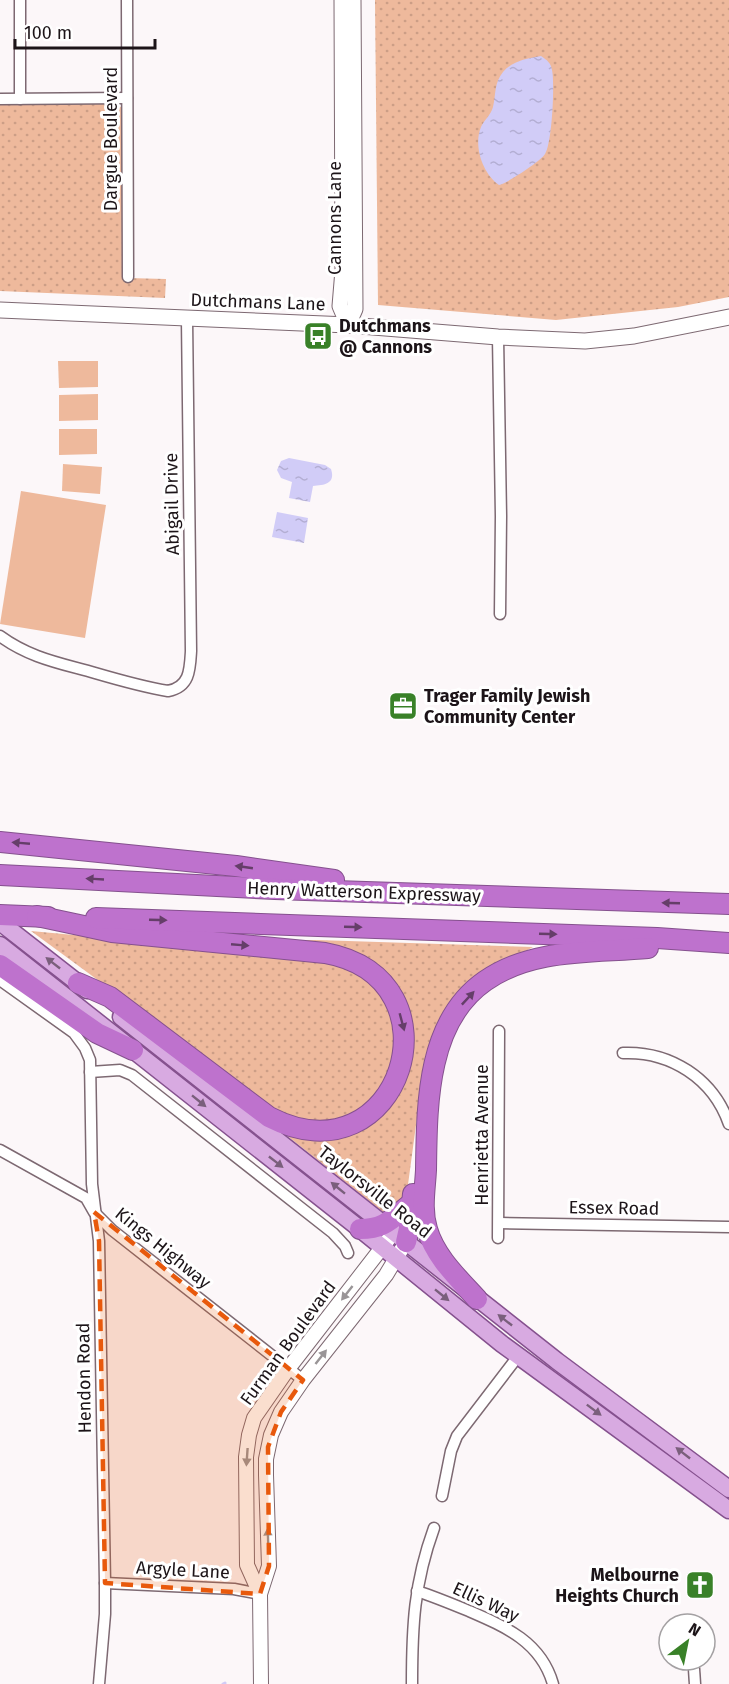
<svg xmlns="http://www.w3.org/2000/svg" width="729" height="1684" viewBox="0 0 729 1684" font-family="'Fira Sans',sans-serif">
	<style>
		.grass { fill: url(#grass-dots) }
		.garden { fill: #eeb99c }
		.water { fill: url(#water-ripples) }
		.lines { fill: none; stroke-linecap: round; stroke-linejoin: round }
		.stream { stroke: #d1ccf7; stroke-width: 3 }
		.minor-casing { stroke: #7d6972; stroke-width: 13 }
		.tertiary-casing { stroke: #7d6972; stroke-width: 16 }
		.secondary-casing { stroke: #7d6972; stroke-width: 17 }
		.primary-casing { stroke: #85518e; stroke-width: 19 }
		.motorway-casing { stroke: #85518e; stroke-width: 22 }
		.minor { stroke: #fff; stroke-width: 10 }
		.tertiary { stroke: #fff; stroke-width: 14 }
		.secondary { stroke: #fff; stroke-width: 15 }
		.primary { stroke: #d8aae1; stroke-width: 16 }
		.motorway { stroke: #be72cd; stroke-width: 20 }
		.oneway { fill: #653e69 }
		.oneway2 { fill: #7a5f7c }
		.oneway3 { fill: #999597 }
		.marked { fill: #e8590c; fill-opacity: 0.2; stroke: #e8590c; stroke-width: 4.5; stroke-dasharray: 12 8; stroke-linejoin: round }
		.labels { text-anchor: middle; stroke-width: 6; stroke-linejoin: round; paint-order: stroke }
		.street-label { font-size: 18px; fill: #1c1418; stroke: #fff }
		.poi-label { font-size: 18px; font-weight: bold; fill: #1c1418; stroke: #fff; text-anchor: start }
	</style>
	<defs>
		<pattern id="grass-dots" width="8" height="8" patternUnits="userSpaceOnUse" patternTransform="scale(1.5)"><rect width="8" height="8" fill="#eeb99c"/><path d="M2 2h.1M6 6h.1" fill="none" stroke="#cc9e86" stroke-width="1.8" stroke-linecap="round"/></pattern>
		<pattern id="water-ripples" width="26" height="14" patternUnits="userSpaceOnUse" patternTransform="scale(1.5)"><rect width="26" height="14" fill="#d1ccf7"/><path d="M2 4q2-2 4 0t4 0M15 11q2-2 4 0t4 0" fill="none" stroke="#b3aed3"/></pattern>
	</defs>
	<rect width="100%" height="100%" fill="#fcf7f9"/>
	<g class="grass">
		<polygon points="375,0 729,0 729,297 678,307 556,320 378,305"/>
		<polygon points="0,102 114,102 122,108 122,111 126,113 127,278 166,279 165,298 0,291"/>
		<polygon points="31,931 308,957 365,975 394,1014 396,1063 366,1107 329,1123 287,1119"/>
		<path d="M267,940H317L533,947C524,953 510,955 499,961C460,982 436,1016 425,1058L407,1192L404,1199L388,1216L280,1130L317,1136L399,1085L391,986Z"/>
	</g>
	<g class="garden">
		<polygon points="98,361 98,387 59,388 58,361"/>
		<polygon points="98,394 98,420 59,421 59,395"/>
		<polygon points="59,429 97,429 97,454 59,455"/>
		<polygon points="63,464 102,467 100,494 62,491"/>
		<polygon points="21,491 106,505 85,638 0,624"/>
	</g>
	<g class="water">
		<path d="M541,56C547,60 551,63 552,70C555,83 552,144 545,154C541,161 506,184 499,185C483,174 473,146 481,127C484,120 491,115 493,107C496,94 494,83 503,72C512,61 528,58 541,56Z"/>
		<path d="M289,458L325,465L331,469C336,484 324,485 313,486L310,502L289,498L292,482L281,478L277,470L281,461Z"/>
		<polygon points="277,512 308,518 304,543 272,537"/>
	</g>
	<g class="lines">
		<polyline class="stream" points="223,1684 225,1683"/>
		<g class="minor-casing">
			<g id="minor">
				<polyline points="20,0 20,99"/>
				<polyline points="127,0 128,277"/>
				<polyline points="0,99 127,98"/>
				<polyline points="498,337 501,516 500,614"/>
				<path d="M0,636C30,658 60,663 95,673C119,680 143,687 168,691C190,687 190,669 191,651L187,319"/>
				<polyline points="0,980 74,1033 85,1048 90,1060 92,1184 99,1241 105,1583 105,1614 99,1684"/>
				<path d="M623,1053C670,1051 713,1078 729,1124"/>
				<polyline points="90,1072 120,1070 132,1075 333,1233 345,1246 348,1253"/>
				<polyline points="0,1150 86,1198 94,1212 112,1230 303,1380"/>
				<polyline points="499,1223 729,1227"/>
				<polyline points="498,1238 499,1031"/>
				<polyline points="442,1496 451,1451 457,1436 519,1355"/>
				<polyline points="105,1583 234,1589 260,1594"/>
				<path d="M417,1591C435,1597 452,1604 469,1611C506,1627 541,1642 553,1684"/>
				<polyline points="694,1669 695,1684"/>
				<path d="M412,1684C412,1626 414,1583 434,1528"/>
			</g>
		</g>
		<g class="tertiary-casing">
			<g id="tertiary">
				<polyline points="260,1594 247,1565 246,1457 249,1435 254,1418 288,1369 394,1232"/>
				<polyline points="261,1684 260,1594 269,1566 266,1475 266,1459 271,1435 281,1412 303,1380 386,1275 406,1242"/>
			</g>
		</g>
		<g class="secondary-casing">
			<g id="secondary">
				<polyline points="342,0 343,270 340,306 348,325"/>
				<polyline points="0,310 348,325 498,337 585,341 634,336 729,317"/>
				<polyline points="348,325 355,309 353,0"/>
			</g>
		</g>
		<g class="primary-casing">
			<g id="primary">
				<polyline points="0,922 87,990"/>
				<polyline points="0,945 360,1229 502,1344 729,1510"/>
				<polyline points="121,1017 557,1361 729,1489"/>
			</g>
		</g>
		<g class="motorway-casing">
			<g id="motorway">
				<polyline points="0,842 236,866 334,880"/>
				<polyline points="0,875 275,889 729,904"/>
				<polyline points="0,915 48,917"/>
				<path d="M37,916L112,932L325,953C465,978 401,1185 269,1117L110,997L78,983"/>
				<polyline points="96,918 657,938 729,943"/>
				<polyline points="0,965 97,1033 133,1050"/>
				<path d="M360,1229C386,1229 393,1217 412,1203"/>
				<polyline points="406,1242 410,1224 413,1194"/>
				<path d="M477,1299C458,1278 435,1257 427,1229C421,1209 425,1190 426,1170C427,1106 426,1022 485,981C532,948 592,953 648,948"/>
			</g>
		</g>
		<use href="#minor" class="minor"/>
		<use href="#tertiary" class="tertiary"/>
		<use href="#secondary" class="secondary"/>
		<use href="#primary" class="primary"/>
		<use href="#motorway" class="motorway"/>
	</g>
	<defs><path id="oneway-solid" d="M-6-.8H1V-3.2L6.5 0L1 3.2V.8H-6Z" transform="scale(1.5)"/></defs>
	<g class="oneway">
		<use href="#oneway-solid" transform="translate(21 843) rotate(-175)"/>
		<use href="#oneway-solid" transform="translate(244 867) rotate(-172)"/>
		<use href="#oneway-solid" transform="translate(95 879) rotate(-177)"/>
		<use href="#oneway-solid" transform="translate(671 903) rotate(-178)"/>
		<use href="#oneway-solid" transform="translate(158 920) rotate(2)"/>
		<use href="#oneway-solid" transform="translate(353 927) rotate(2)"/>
		<use href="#oneway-solid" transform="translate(548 934) rotate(2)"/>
		<use href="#oneway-solid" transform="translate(240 945) rotate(5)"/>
		<use href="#oneway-solid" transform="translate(468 998) rotate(-47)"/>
		<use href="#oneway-solid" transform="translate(402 1022) rotate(75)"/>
	</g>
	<g class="oneway2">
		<use href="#oneway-solid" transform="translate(53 963) rotate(-142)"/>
		<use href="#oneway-solid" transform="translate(199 1101) rotate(39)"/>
		<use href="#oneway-solid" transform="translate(276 1162) rotate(38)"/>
		<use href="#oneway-solid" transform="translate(338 1188) rotate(-141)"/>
		<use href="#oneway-solid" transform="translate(442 1295) rotate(39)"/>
		<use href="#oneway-solid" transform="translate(505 1320) rotate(-142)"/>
		<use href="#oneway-solid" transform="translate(594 1410) rotate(37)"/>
		<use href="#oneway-solid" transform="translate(683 1453) rotate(-142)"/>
	</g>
	<g class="oneway3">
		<use href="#oneway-solid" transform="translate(347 1293) rotate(128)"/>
		<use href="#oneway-solid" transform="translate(321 1357) rotate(-52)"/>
		<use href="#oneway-solid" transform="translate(247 1457) rotate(94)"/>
		<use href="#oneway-solid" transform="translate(268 1537) rotate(-92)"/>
	</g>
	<path class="marked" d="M94,1212L303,1380L281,1412L268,1447L269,1566L260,1594L105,1583L99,1241Z"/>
	<defs>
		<g id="bus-square" transform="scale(1.5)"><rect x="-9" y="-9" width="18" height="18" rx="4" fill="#398128" stroke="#fff"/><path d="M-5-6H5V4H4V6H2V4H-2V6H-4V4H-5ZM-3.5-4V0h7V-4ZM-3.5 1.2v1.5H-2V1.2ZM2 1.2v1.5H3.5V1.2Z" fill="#fff"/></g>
		<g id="office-square" transform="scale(1.5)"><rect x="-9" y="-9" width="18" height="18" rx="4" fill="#398128" stroke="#fff"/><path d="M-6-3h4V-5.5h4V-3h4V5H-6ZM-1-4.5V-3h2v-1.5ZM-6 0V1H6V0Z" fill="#fff"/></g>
		<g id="church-square" transform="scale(1.5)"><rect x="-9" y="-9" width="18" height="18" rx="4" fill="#398128" stroke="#fff"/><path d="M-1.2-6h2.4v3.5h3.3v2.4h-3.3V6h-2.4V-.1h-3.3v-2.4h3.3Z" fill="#fff"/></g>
	</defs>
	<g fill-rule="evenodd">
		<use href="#bus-square" x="318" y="336"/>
		<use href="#office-square" x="403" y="706"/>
		<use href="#church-square" x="700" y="1585"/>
	</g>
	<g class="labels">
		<g class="street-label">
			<text transform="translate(111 139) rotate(-90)" y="6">Dargue Boulevard</text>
			<text transform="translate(335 218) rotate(-90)" y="6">Cannons Lane</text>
			<text transform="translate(258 302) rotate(2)" y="6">Dutchmans Lane</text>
			<text transform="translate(172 504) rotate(-91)" y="6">Abigail Drive</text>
			<text transform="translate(364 892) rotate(2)" y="6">Henry Watterson Expressway</text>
			<text transform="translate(482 1135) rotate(-90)" y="6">Henrietta Avenue</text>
			<text transform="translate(375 1192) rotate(38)" y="6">Taylorsville Road</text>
			<text transform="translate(614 1208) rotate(1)" y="6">Essex Road</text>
			<text transform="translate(163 1248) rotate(39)" y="6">Kings Highway</text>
			<text transform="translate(288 1343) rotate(-54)" y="6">Furman Boulevard</text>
			<text transform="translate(84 1378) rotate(-91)" y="6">Hendon Road</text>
			<text transform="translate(183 1570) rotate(3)" y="6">Argyle Lane</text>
			<text transform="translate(486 1602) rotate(25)" y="6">Ellis Way</text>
		</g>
		<g class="poi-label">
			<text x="339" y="332">Dutchmans<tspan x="339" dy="21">@ Cannons</tspan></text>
			<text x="424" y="702">Trager Family Jewish<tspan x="424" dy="21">Community Center</tspan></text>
			<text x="679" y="1581" text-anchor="end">Melbourne<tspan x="679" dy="21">Heights Church</tspan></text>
		</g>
	</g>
	<g transform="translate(687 1642) rotate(32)"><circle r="28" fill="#ffffff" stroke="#a4a1a3" stroke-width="1.5"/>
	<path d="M0-4.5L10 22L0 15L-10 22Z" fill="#398128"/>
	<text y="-9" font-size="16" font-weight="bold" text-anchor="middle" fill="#1c1418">N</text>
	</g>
	<path d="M15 39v9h140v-9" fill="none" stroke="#1c1418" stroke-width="3"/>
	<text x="24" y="39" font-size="18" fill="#1c1418" stroke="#ffffff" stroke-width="4.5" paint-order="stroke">100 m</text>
</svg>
